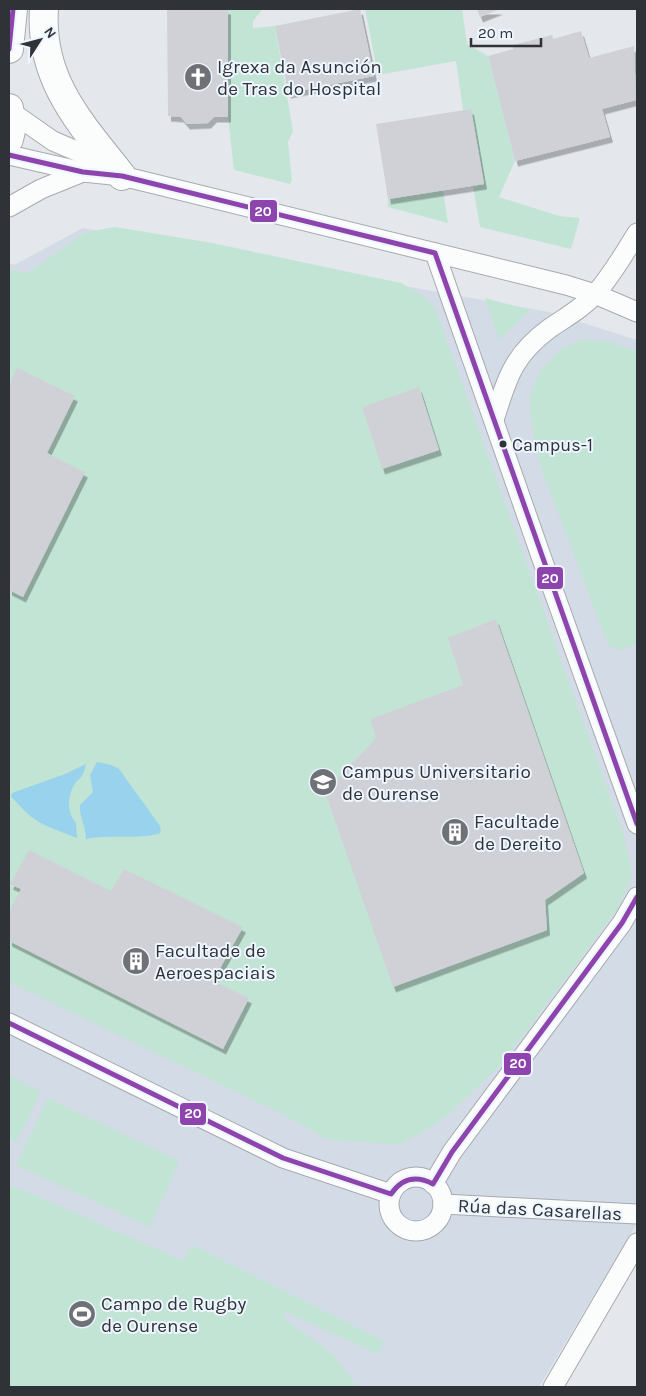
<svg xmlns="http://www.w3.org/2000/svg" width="646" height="1396" viewBox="0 0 646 1396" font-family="Karla,sans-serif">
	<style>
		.built { fill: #d3dbe6 }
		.green { fill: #c2e4d5 }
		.water { fill: #98d2ec }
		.building { fill: #d0d1d6; filter: url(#shadow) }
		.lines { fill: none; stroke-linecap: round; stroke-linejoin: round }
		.street-casing { stroke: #a7aaae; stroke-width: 21 }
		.primary-casing { stroke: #a7aaae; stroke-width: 30 }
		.street { stroke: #fbfcfc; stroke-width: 19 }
		.primary { stroke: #fbfcfc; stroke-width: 28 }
		.bus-1-casing { stroke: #edf5fe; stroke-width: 9 }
		.bus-1 { stroke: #8e44ad; stroke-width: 5 }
		.bus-dot { fill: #2f3236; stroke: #edf5fe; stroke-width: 2 }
		.labels { text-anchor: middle; stroke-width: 4; stroke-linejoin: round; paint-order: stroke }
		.bus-label { font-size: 18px; fill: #2f3236; stroke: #edf5fe; text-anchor: start }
		.poi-label { font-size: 19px; fill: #2f3236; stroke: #edf5fe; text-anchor: start }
		.street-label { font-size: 19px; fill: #2f3236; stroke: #edf5fe }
		.line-badge { stroke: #edf5fe; stroke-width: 2 }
		.badge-label { font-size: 14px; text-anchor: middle; font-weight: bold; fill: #fff }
	</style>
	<defs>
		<filter id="shadow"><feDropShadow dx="3" dy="5.5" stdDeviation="0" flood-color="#0004"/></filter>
	</defs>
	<rect width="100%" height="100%" fill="#e4e8ed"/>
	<polygon class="built" points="83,228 549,312 637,340 637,1223 539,1387 9,1387 9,263 14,265"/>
	<g class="green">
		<polygon points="228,9 263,9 253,21 253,28 275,26 293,131 288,142 292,180 290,184 234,170 228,117"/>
		<polygon points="365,9 462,9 467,44 488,56 515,161 499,197 559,216 580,218 571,249 480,227 473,186 471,109 463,110 456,61 378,75"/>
		<polygon points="443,190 448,223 388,207 388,199"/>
		<polygon points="115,227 212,243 401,283 425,297 435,308 624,836 632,876 618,908 501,1064 448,1115 431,1127 399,1145 326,1139 288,1117 9,982 9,269 28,273 86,232"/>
		<polygon points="485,298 530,310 499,340"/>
		<polygon points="584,339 607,341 637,351 637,643 622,650 609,647 541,468 534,436 530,411 530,396 539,372 560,350"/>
		<polygon points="9,1076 41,1091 16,1143 9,1139"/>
		<polygon points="48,1098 179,1161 150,1227 16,1165"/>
		<polygon points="9,1187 21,1189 183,1261 192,1245 384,1341 378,1354 286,1312 282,1317 335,1356 357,1387 9,1387"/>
	</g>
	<g class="water">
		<path d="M97,762L111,765L119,769L160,826L161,830L160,833C142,840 108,834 86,839C86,826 79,817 80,805L93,792L90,775Z"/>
		<path d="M86,764C85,768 84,772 82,776C80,779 76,781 74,785C67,797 67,813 76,823L77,838C60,831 41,826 28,814C22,809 17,802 11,797L12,793L65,774Z"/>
	</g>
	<g class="building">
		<polygon points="167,9 228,9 228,117 214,117 208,123 187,124 181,117 168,116"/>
		<polygon points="360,9 374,76 288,93 275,26"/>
		<polygon points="477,9 500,9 480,17"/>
		<polygon points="581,31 589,58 634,46 636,100 602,109 610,137 515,161 488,56 513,49 513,45 552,35 553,39"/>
		<polygon points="471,109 484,184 388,199 376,124"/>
		<polygon points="17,368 75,396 47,453 85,472 23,597 9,590 9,386"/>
		<polygon points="419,387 439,450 382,469 362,407"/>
		<polygon points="496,619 584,873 545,900 547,930 393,987 325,792 376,738 370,719 463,685 448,638"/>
		<polygon points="29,850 111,891 124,869 243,927 213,981 249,998 223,1049 9,941 9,912 21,889 10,884"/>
	</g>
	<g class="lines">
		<g class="street-casing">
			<g id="street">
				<polyline points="10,111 53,141 88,156 110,169"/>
				<polyline points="9,155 83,172 122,176 566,285 595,294 637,312"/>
				<polyline points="9,207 41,189 83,172"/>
				<polyline points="435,253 542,559 637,824"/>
				<path d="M494,420C507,378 513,355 550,328C566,317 583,308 596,293C612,275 624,254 637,233"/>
				<polyline points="9,1023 283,1158 391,1194"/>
				<circle cx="416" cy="1204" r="27"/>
				<polyline points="433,1184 452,1152 622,923 637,897"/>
				<polyline points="443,1204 637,1214"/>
				<polyline points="553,1387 637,1243"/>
			</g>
		</g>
		<g class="primary-casing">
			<g id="primary">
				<path d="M44,9C39,80 81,124 122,176"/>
				<polyline points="9,49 13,9"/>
				<polyline points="9,108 12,126 9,139"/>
			</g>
		</g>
		<use href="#street" class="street"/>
		<use href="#primary" class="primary"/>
		<g class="bus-1-casing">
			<g id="bus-1">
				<polyline points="9,49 13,9"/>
				<polyline points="9,155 83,172 122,176 435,253 637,824"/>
				<path d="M9,1023L283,1158L391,1194C402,1178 416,1175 433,1184L452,1152L622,923L637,897"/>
			</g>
		</g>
		<use href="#bus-1" class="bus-1"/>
	</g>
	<defs>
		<g id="church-disc" transform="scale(1.4375)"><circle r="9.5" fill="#6e7276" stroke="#edf5fe"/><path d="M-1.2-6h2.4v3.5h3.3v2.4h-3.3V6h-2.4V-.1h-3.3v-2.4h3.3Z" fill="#fff"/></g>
		<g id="university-disc" transform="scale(1.4375)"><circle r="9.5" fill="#6e7276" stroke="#edf5fe"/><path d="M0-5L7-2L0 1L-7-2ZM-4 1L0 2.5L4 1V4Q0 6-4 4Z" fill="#fff"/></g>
		<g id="building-disc" transform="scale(1.4375)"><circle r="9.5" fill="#6e7276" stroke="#edf5fe"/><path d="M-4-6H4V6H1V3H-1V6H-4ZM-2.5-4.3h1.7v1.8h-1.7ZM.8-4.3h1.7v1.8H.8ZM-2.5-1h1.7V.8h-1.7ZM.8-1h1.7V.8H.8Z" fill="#fff"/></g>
		<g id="stadium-disc" transform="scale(1.4375)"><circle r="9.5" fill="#6e7276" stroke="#edf5fe"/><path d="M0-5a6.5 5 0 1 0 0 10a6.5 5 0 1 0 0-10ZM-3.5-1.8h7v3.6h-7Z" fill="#fff"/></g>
	</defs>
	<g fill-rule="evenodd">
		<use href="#church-disc" x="198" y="77"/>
		<use href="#university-disc" x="323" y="782"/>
		<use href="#building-disc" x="455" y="832"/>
		<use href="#building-disc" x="136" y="961"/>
		<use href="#stadium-disc" x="82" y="1314"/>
	</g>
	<circle class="bus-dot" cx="503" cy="444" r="4.5"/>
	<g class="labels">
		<g class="bus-label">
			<text x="512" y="451">Campus-1</text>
		</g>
		<g class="poi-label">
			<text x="217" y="73">Igrexa da Asunción<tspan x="217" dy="22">de Tras do Hospital</tspan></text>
			<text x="342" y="778">Campus Universitario<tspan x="342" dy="22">de Ourense</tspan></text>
			<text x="474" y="828">Facultade<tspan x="474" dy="22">de Dereito</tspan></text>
			<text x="155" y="957">Facultade de<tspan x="155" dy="22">Aeroespaciais</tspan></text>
			<text x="101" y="1310">Campo de Rugby<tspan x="101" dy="22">de Ourense</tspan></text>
		</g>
		<g class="street-label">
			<text transform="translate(540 1209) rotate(3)" y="7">Rúa das Casarellas</text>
		</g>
	</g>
	<g class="line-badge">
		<rect x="249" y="199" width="29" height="24" rx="5" fill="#8e44ad"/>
		<rect x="536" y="566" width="28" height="24" rx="5" fill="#8e44ad"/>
		<rect x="503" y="1052" width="29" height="24" rx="5" fill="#8e44ad"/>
		<rect x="179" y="1102" width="28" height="24" rx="5" fill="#8e44ad"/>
	</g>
	<g class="badge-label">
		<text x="263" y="216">20</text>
		<text x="550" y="583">20</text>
		<text x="518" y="1068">20</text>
		<text x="193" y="1118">20</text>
	</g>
	<rect width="646" height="1396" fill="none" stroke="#2f3236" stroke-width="20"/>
	<g transform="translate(40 40) rotate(54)" stroke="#edf5fe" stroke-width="4" paint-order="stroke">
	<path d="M0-4L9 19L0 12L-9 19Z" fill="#2f3236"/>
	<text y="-8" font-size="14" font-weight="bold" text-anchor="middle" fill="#2f3236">N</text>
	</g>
	<path d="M471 38v8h70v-8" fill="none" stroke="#2f3236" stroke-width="2.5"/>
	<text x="478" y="38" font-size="15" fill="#2f3236" stroke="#edf5fe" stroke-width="4" paint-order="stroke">20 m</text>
</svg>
